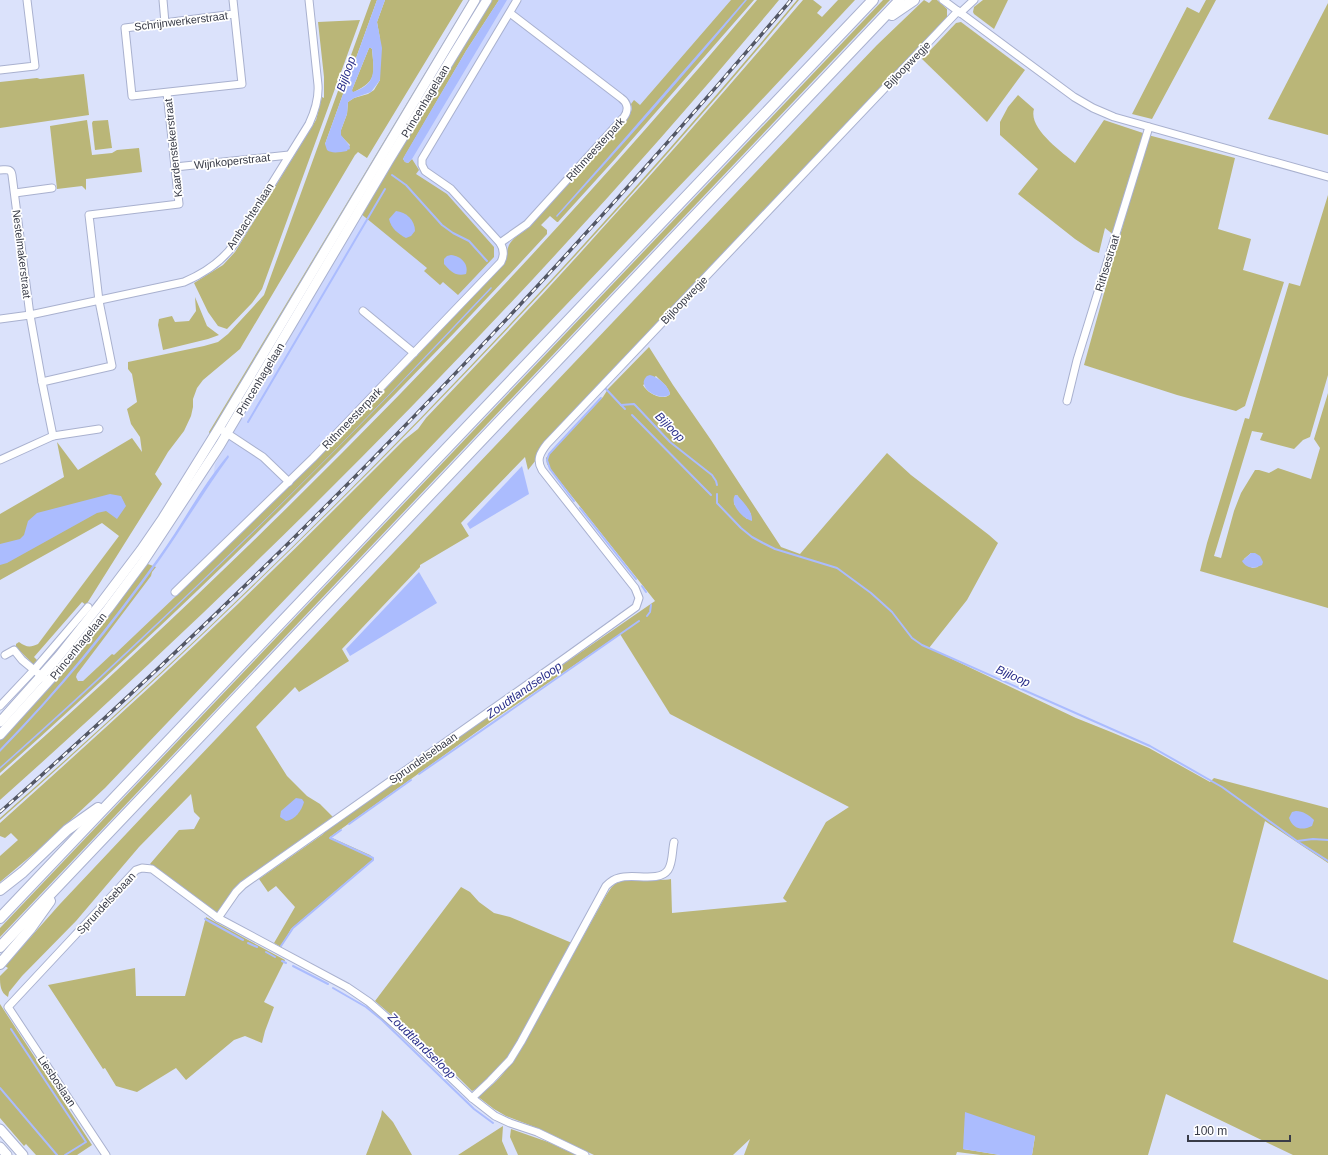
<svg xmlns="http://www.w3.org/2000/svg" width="1328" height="1155" viewBox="0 0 1328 1155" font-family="Helvetica,sans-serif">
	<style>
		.built { fill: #cdd7fd }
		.green { fill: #bab678; fill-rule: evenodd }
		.water { fill: #abbcfe; fill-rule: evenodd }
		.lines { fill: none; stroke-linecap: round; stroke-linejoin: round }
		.stream { stroke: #abbcfe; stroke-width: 2 }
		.minor-casing { stroke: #a9b1cf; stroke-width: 9 }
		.major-casing { stroke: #a9b1cf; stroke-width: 11 }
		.highway-casing { stroke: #a9b1cf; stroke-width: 12 }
		.minor { stroke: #fff; stroke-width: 7 }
		.major { stroke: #fff; stroke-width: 9 }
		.highway { stroke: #fff; stroke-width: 10 }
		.rail-casing { stroke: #535765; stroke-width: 3.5 }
		.rail { stroke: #fff; stroke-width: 2; stroke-dasharray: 6; stroke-linecap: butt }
		.labels { text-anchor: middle; stroke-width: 3.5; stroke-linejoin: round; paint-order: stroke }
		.street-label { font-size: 11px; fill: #383b47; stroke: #fff }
		.water-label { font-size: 12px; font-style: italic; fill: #282d89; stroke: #fff }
	</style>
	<rect width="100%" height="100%" fill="#dbe2fb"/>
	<polygon class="built" points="494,0 753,0 550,215 540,225 546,231 77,702 65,681 179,531 213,479 215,464 340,252"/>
	<g class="green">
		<path d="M371,0H377L325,144L347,149L350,145L341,136V130L347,114L348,102L354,98L368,94L374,90L380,80V39L377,22L385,0H463L367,158L358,152L355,155L240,349L203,380L197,388L193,399V407L191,416L184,431L168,452L155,474L162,484L86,605L82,602L34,657L38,661L35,664H33L16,647V644L19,642C26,647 30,648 38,644L119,536L102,523L0,580V514L64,477L57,442L78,470L132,438L142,452L140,437L131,424L127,409L137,402L132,374L128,369V362L204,346L218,342L228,334L264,295Z"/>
		<polygon points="469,0 473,0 210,435 209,432"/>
		<polygon points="490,0 499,0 466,51 403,159 405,162 408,163 412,159 419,170 416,174 447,194 494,247 494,257 458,295 443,282 440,285 424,271 427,268 360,213"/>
		<path d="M731,0H754L615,159L558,222H557L550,216L541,225L547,230V234C373,422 191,603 0,773V738L145,563L156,567L152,572L151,576L77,674L76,677L78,681H83L112,654L114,655C180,592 247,529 312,464C376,399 439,333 501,267C508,258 505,254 509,245C513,237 523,233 529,227L629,116L632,109L631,104L634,100L640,105Z"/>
		<path d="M757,0H779C540,286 278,552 0,800V776C270,537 524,276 757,0Z"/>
		<path d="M797,0H799C555,293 286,567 0,820V818C286,567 553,292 797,0Z"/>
		<path d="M803,0H813L822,7L817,13L822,17L838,0H855L753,109L105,788L45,844L0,882V856L18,840L11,833L5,838L0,836V823C80,751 160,679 238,604C294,550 349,495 404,440L418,429L426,418C484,357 543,295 599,232C669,156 736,78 803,0Z"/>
		<polygon points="883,0 890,0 0,937 0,928"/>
		<path d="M924,0L929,3L932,0H937L947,9V17L536,460L528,470L525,457L461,523L469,536L420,565V567L342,649L349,661L299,692L295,687L256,727L287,776L307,796L320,804L333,817L240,883L217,914L150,864L179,830L194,829L200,818L194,812L191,794L139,847L76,921L22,976L9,992L8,997C0,992 0,985 0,976L8,968L5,966L60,904L176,781L831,93L877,45Z"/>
		<polygon points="983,0 1008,0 994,29 974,14 973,12 974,7"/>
		<polygon points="1206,0 1216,0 1152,119 1132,114 1187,7 1199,13"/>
		<polygon points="1328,3 1328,135 1268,119"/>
		<polygon points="360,20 262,289 252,303 227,329 218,326 208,312 194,283 223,265 235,252 316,120 322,97 324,98 324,77 318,22"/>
		<polygon points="961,22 1025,70 987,122 922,59 956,23"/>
		<path d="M369,48H371L372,49C374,74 378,80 354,92H352V90Z"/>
		<polygon points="84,74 89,115 0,128 0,82 37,78 40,79"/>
		<path d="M1018,95L1034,109C1028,128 1062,152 1075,163L1104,120L1143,133L1115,236L1105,228L1099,253L1093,251L1075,239L1018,194L1038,169L1000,135V122L1008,107Z"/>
		<polygon points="87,120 92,155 112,153 117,150 139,148 142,172 86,179 86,190 82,186 57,189 50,126"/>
		<polygon points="108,120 112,148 95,150 92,123 93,121"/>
		<polygon points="1148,135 1235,158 1218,229 1251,239 1243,270 1284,282 1245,406 1236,411 1177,395 1084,365"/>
		<path d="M1328,195V375L1310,437L1303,440L1294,449L1260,440L1263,433L1252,431L1214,556L1221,558L1234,511L1241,493L1255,470H1259L1269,473L1278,468L1311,479L1320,448L1314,439L1328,393V608L1200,571L1207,543L1245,418L1249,419L1289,283L1300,286ZM1251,553L1258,567L1252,568L1244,559Z"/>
		<polygon points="195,297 207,326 219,335 208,339 163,350 158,325 159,319 172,316 175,322 189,321 196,311"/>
		<path d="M649,347L673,385L711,440L781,547L800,554L887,453L911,475L989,535L998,543L967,600L929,648L1076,718L1111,732L1149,748L1210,782L1214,778L1328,808V863L1265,821L1233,942L1328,980V1155H1293L1166,1094L1148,1155H1032L1035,1136L963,1149L1000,1155H981L957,1152L956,1155H744L750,1139L733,1155H594L540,1129L506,1116L494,1109L477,1096C497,1084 505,1072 518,1053L604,899C607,894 610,888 615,884C628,875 655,882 671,879L672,913L787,902L783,898L826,822L849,807L670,714L620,634L492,721L330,837L370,855L373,858L372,860L291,929L281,947L274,943L295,907L276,886L268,892L259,879L322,835L332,825L354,809L655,601L555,475L547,464L546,458L561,441L603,397L608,389ZM656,376L666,386L669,391L670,394C663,402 647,393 643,385ZM737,495L751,514L747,519L734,504Z"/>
		<path d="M461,887L470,892L479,902L494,913L510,917L572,943L513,1051C503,1066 489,1084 472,1091L423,1042L375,1001Z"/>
		<polygon points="206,917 285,960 264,1002 274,1007 265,1031 262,1043 245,1036 234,1040 186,1080 176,1068 137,1092 116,1086 105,1068 103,1069 48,985 135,968 136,996 185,996"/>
		<polygon points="0,1004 92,1145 77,1155 36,1155 26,1144 24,1146 0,1118"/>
		<polygon points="382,1110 393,1122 412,1155 366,1155 381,1116"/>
		<polygon points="503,1126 502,1141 508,1155 458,1155"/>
		<polygon points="511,1129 548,1142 576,1155 518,1155 510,1137"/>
	</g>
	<g class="water">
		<path d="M377,0H385L377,22L382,48L380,80L371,92L354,98L348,102L347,114L341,130V135L349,145L350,148L349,150L348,149L347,151C340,152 332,154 327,150L325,144ZM369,48H371L372,49C374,71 377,84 353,92L352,90Z"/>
		<polygon points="499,0 507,0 412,159 408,163 405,162 403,159 405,155 466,51"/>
		<path d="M745,0H747C685,74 622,146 557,217L556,216L610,155Z"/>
		<path d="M396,211C406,212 415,220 415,231L411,236L406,238C398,234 391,228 389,219Z"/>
		<path d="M451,255C461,256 469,264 466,274C456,277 450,271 444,264V259L447,256Z"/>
		<path d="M491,287L492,288C334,455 172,617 0,769V767C108,671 214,571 316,469C376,409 433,348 491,287Z"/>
		<path d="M650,375C658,377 669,386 670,394C664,401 645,393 644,384C643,381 645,378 647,376Z"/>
		<path d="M228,455L229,457C205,490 184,525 161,558C112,627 59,692 0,752V749C58,690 110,625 158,558C182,525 201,487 228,455Z"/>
		<polygon points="522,466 529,494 470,529 467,524"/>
		<polygon points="110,494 121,496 126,506 117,519 106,511 97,513 7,563 0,565 0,544 20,539 24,535 28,521 37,513"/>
		<path d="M735,495H737C743,502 753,511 752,521C743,519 729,504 735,495Z"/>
		<path d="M1251,553H1255L1260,556L1263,562L1262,565C1254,569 1247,569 1242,561Z"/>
		<polygon points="419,572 437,603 350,656 346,649"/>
		<path d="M296,798L302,799L304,802C302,810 295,820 286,821L280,817L281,811Z"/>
		<path d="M1296,811C1303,811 1309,815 1314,820L1312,826C1302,831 1293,829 1289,818L1292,812Z"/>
		<polygon points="965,1112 1035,1136 1032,1155 1000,1155 963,1149"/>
	</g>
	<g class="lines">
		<g class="stream">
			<polyline points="392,175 406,185 442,225 453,233 469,241 487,261"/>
			<polyline points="606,389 621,405 634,404 636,406 670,442 712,475 716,481 717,485"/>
			<polyline points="621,405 625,409"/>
			<polyline points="632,415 711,495"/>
			<polyline points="248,422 385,189"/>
			<polyline points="717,494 717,503 741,528 752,537 763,543 775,549 837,568 871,593 892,612 912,638 922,645 1150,746 1222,787 1297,841 1313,839 1328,840"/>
			<polyline points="574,501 550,469 547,460 549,454 601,398"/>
			<polyline points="580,508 636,579"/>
			<polyline points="642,586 646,592"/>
			<polyline points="647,616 650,612 651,605"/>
			<polyline points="419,774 639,621"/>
			<polyline points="349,824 411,780"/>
			<polyline points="1297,841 1328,861"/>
			<polyline points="205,919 243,940"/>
			<polyline points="248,943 257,947"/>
			<polyline points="281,946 293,928 373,860 373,858 371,857 330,838 341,830"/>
			<polyline points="266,952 275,957"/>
			<polyline points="282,961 286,963"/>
			<polyline points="293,966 328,984"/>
			<polyline points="333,988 366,1007 382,1020 474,1109 493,1123"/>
			<polyline points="11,1029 86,1142 65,1155"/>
			<polyline points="0,1088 57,1155"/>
		</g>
		<g class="minor-casing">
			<g id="minor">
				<polyline points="163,0 165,23"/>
				<path d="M233,0C236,28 239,56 242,84L132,96L125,28L234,14"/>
				<polyline points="943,0 1074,97 1093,108 1114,117 1328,177"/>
				<polyline points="960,13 974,0"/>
				<polyline points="0,70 35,66 27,0"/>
				<polyline points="175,167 289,155"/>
				<path d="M0,170C6,170 11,168 12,175L30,315L42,382"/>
				<polyline points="15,193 52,188"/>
				<path d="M500,243L527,224L624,117C629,110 628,103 621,98L510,13"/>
				<polyline points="363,311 414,353"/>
				<path d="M0,319L30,315L184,282C205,273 222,262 235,243L309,124C315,111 319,99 318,85L309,0"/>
				<polyline points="1067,401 1077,360 1149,127"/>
				<polyline points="219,428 263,457 289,482"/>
				<polyline points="53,436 42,382 112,366 99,301 89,215 179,204 167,93"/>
				<polyline points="0,460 53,436 99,429"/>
				<path d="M175,592L313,458L501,262C504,256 504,249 500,243L451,189L425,171L422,165V159L517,0"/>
				<polyline points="5,655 14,650 22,660 45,679"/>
				<polyline points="0,706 34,670 88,607"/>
				<path d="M218,918L236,892L243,885L565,658L636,607L639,598L635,588L542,470C536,460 540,453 547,444L958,11"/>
				<path d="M472,1098L490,1081L510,1060L521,1042L606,886C610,882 614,879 619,878C632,873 659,883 668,870C673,863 672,850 674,842"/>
				<polyline points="106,1155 8,1007 136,870 142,868 152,869 218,918 347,987 369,1002 400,1029 472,1098 495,1116 510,1123 537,1132 585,1155"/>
			</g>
		</g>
		<g class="major-casing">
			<g id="major">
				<polyline points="0,722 59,656 101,603 141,550 163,518 219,428 475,0"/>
				<polyline points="0,735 65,663 108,609 143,562 220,445 389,160 487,0"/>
				<polyline points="0,1129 23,1155"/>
				<polyline points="0,1147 7,1155"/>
			</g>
		</g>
		<g class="highway-casing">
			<g id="highway">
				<polyline points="892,15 914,0"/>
				<polyline points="0,890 23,872 67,830 98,808"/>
				<polyline points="0,918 873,0"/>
				<polyline points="0,947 900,0"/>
				<polyline points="0,964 30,929 50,901"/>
			</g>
		</g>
		<use href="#minor" class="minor"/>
		<use href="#major" class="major"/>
		<use href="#highway" class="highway"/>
		<g class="rail-casing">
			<path id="rail" d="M0,812C285,562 546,288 791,0"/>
		</g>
		<use href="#rail" class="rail"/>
	</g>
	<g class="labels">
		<g class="street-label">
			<text transform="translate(181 21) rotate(-7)" y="4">Schrijnwerkerstraat</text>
			<text transform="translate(907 65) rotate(-46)" y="4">Bijloopwegje</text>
			<text transform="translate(425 101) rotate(-59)" y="4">Princenhagelaan</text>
			<text transform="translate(173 148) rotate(-96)" y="4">Kaardenstekerstraat</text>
			<text transform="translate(595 149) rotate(-48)" y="4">Rithmeesterpark</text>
			<text transform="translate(232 161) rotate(-6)" y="4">Wijnkoperstraat</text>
			<text transform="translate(250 216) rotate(-57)" y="4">Ambachtenlaan</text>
			<text transform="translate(22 254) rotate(83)" y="4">Nestelmakerstraat</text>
			<text transform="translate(1107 263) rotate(-73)" y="4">Rithsestraat</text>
			<text transform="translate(684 300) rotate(-46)" y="4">Bijloopwegje</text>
			<text transform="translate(260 379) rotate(-59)" y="4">Princenhagelaan</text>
			<text transform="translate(352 418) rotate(-46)" y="4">Rithmeesterpark</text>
			<text transform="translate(78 646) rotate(-51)" y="4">Princenhagelaan</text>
			<text transform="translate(423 758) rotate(-35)" y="4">Sprundelsebaan</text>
			<text transform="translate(106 903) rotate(-47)" y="4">Sprundelsebaan</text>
			<text transform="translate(57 1081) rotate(56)" y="4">Liesboslaan</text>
		</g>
		<g class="water-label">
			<text transform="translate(346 74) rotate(-71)" y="4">Bijloop</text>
			<text transform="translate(670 427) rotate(45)" y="4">Bijloop</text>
			<text transform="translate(1013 676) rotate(24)" y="4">Bijloop</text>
			<text transform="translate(524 690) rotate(-35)" y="4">Zoudtlandseloop</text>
			<text transform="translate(422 1046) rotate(44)" y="4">Zoudtlandseloop</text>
		</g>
	</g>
	<path d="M1188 1135v6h102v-6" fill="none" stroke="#383b47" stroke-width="2"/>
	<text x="1194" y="1135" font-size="12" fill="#383b47" stroke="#ffffff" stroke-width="3" paint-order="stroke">100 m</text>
</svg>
